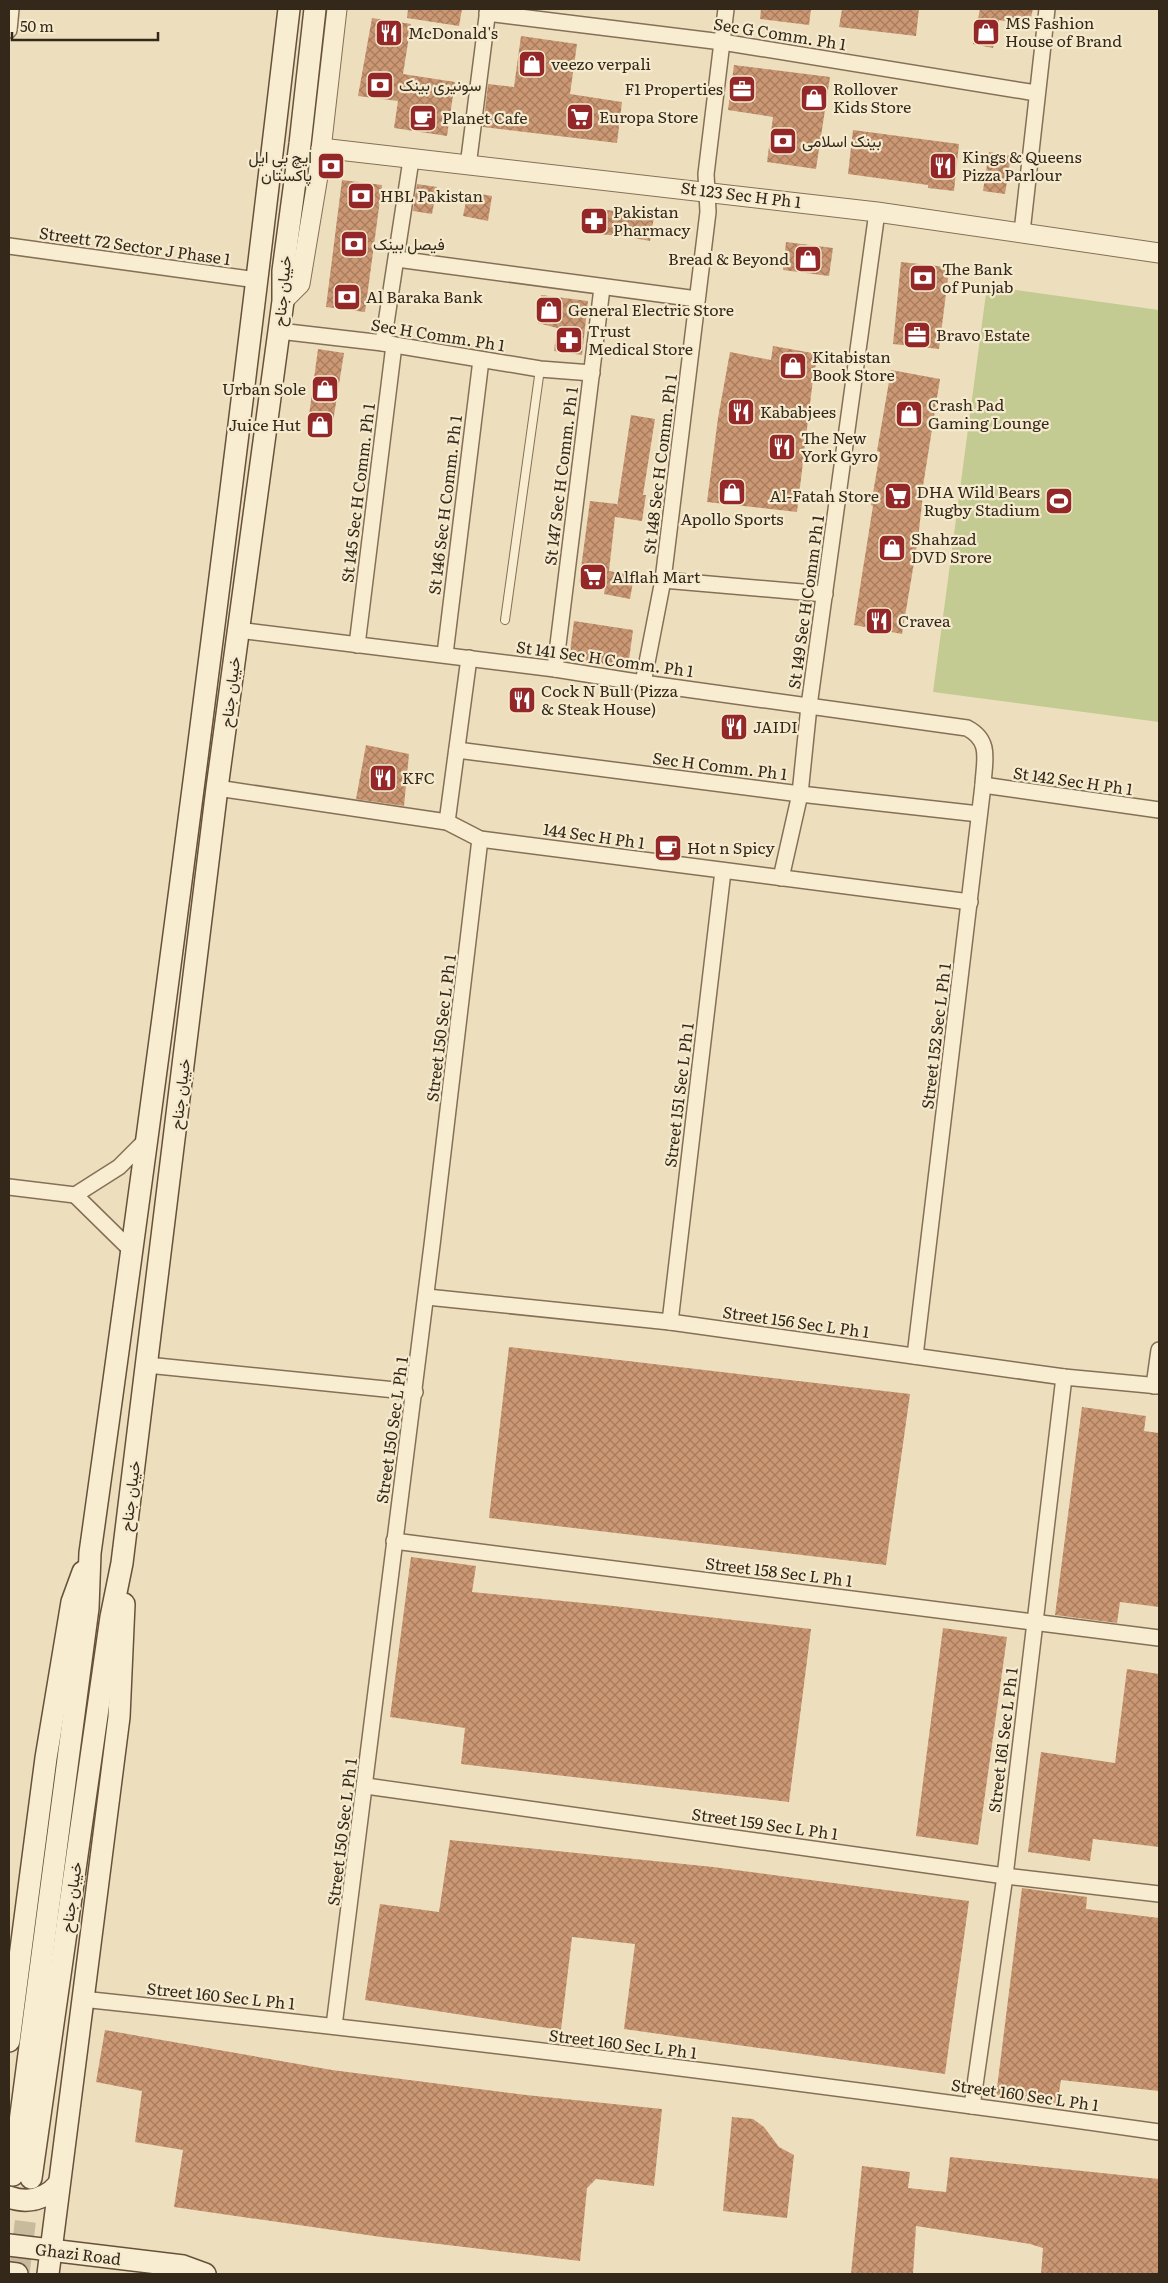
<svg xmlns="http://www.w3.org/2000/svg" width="1168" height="2283" viewBox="0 0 1168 2283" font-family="Literata,Vazirmatn,serif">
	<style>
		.pitch { fill: #c4cb92 }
		.building { fill: url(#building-cross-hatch) }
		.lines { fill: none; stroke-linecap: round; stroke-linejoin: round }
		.secondary-tunnel { stroke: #c8ba9d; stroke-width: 21; stroke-dasharray: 21 11; stroke-linecap: butt }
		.service-casing { stroke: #857057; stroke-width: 10 }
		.minor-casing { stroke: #857057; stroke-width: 18 }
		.tertiary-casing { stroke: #857057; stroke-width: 21 }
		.secondary-casing { stroke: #66513a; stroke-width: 24 }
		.service { stroke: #f8edd0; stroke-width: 8 }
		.minor { stroke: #f8edd0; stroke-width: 15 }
		.tertiary { stroke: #f8edd0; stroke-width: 19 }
		.secondary { stroke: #f8edd0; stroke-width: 21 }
		.labels { text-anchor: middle; stroke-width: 4.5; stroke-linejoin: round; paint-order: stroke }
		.poi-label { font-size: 16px; fill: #34281b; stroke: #f5eacd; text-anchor: start }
		.street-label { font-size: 16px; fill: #34281b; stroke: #f5eacd }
	</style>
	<defs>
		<pattern id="building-cross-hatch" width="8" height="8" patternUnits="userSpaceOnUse" patternTransform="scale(1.25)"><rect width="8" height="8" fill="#cc9873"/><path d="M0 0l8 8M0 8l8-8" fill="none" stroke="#a67c5e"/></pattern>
	</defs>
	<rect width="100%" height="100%" fill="#eddfbd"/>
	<polygon class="pitch" points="987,286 1159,310 1159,722 933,692"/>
	<g class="building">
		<polygon points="408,9 462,9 459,26 407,18"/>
		<polygon points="761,9 811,9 809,25 760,19"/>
		<polygon points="842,9 919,9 916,36 839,27"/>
		<polygon points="980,9 1033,9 1029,26 999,20 993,48 973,44"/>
		<polygon points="372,18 411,24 403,74 455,82 447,136 394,128 398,101 358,96"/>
		<polygon points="521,36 577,44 570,94 622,102 617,143 483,127 488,84 514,87"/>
		<polygon points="734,65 830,77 816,169 767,162 773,117 728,110"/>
		<polygon points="853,130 959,144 954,191 928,188 928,185 848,174"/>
		<polygon points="989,152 1011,156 1005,194 983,191"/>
		<polygon points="342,180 382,185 365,312 326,307"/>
		<polygon points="417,184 437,187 432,214 413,211"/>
		<polygon points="468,192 492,196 488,221 463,216"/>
		<polygon points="588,207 654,217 650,241 623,236 584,233"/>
		<polygon points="786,242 833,248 829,276 783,270"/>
		<polygon points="901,262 946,267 945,277 948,278 939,349 893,344"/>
		<polygon points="541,295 588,301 582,355 554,351 557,328 538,323"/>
		<polygon points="773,346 818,354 813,379 797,512 707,502 718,418 730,352 771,360"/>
		<polygon points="318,349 344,353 331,434 307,430"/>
		<polygon points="891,370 940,379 923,486 924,486 918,539 902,634 854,625 873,506 871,505 880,452 877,451"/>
		<polygon points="631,415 655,419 643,495 646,495 642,521 615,517 609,571 634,576 630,599 604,594 605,587 579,583 590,501 617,504 617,507"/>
		<polygon points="574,621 633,630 628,667 569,659"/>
		<polygon points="366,745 409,754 404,806 356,799"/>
		<polygon points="509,1347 910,1394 886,1565 489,1518"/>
		<polygon points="1082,1407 1146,1416 1144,1431 1159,1433 1159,1607 1120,1602 1117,1623 1055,1615"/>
		<polygon points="411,1557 476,1566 472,1592 614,1606 811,1629 789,1802 461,1764 465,1728 390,1717"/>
		<polygon points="943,1628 1007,1637 978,1845 916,1836"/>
		<polygon points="1127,1669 1159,1674 1159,1847 1093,1839 1090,1861 1028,1852 1041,1752 1115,1763"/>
		<polygon points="450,1840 713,1867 969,1901 945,2074 624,2029 635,1944 572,1937 561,2030 365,2000 380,1904 439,1912"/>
		<polygon points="1022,1888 1087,1897 1086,1909 1159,1918 1159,2091 1061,2080 1057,2105 996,2096"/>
		<polygon points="105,2030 332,2070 526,2095 662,2109 654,2186 596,2179 587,2188 580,2261 381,2237 174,2207 183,2150 135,2142 142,2091 96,2082"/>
		<polygon points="732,2117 753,2119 764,2127 779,2147 794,2155 787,2218 723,2211"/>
		<polygon points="950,2157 1159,2179 1159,2274 1041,2274 1043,2248 1030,2244 916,2226 913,2274 851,2274 862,2166 910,2172 908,2188 946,2192"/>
	</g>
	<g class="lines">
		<polyline class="secondary-tunnel" points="19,2274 30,2183"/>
		<g class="service-casing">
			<polyline id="service" points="505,620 540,369"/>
		</g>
		<g class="minor-casing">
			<g id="minor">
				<polyline points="487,13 722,42 1036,93"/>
				<polyline points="9,30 11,9"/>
				<polyline points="468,166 488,9"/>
				<polyline points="1022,232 1047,9"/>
				<polyline points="9,246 257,280"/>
				<polyline points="397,259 697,299"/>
				<polyline points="279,331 383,343 540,369 592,373"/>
				<polyline points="383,343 411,160"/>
				<polyline points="663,580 825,594"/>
				<path d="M238,630L555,669L643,683L967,728C992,741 984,761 983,785L915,1356"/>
				<polyline points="357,645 394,345"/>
				<polyline points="445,654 481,360"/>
				<polyline points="555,669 602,288"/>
				<polyline points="643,683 663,580 708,212 706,174 726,9"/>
				<polyline points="457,750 800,794 979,814"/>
				<polyline points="983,785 1159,810"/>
				<polyline points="217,788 447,822 480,839 970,902"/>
				<polyline points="447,822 469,658"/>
				<polyline points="781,878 800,794 809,706 877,212"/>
				<polyline points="9,1187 75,1195 119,1167 147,1139"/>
				<polyline points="75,1195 132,1251"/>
				<polyline points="427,1297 670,1322 1064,1377 1159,1386"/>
				<polyline points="670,1322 723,871"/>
				<polyline points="147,1365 415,1392"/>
				<polyline points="1154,1386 1159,1350"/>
				<polyline points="394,1541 1159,1638"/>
				<polyline points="366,1786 1005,1876 1159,1894"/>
				<path d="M82,1999C442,2037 801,2081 1159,2132"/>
				<path d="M334,2026C386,1630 434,1235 480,839"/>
				<polyline points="972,2106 1005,1876 1064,1377"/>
			</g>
		</g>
		<g class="tertiary-casing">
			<g id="tertiary">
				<polyline points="321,148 877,212 1159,253"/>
				<polyline points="283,301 300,284 318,176 337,9"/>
			</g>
		</g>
		<g class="secondary-casing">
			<g id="secondary">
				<polyline points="9,2041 46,1758 72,1602 83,1572"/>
				<path d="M13,2175L88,1608L90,1553C162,1039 229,524 289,9"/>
				<polyline points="31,2178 111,1617 122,1563 217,788 279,331 283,301 283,271 300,144 315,9"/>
				<path d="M9,2197C28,2204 46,2199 59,2184"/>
				<polyline points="9,2245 183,2266 205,2274"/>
				<polyline points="9,2273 17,2274"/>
				<polyline points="48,2274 119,1717 124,1604"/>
			</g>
		</g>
		<use href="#service" class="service"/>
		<use href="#minor" class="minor"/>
		<use href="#tertiary" class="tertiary"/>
		<use href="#secondary" class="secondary"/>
	</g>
	<defs>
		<g id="shop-square" transform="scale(1.4375)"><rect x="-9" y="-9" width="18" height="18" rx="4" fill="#942727" stroke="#f5eacd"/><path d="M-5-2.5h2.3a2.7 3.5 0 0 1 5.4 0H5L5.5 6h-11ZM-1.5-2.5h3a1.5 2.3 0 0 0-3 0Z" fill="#fff"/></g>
		<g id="restaurant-square" transform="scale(1.4375)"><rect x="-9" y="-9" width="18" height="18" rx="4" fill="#942727" stroke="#f5eacd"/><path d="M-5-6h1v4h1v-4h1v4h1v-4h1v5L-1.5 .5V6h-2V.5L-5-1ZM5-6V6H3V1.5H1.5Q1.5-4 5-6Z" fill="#fff"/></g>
		<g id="bank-square" transform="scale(1.4375)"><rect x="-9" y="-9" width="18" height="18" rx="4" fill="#942727" stroke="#f5eacd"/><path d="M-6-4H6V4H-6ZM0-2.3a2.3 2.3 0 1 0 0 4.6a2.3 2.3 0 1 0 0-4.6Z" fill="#fff"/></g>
		<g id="office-square" transform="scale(1.4375)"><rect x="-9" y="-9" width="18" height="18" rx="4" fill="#942727" stroke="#f5eacd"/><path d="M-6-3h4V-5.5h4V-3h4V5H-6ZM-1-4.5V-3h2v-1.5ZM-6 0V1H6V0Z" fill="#fff"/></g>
		<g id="supermarket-square" transform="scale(1.4375)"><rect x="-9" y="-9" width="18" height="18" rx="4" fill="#942727" stroke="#f5eacd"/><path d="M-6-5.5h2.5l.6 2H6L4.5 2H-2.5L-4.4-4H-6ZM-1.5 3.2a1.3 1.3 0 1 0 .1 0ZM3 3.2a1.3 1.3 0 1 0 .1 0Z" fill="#fff"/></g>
		<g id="cafe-square" transform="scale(1.4375)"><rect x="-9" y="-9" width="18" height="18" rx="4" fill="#942727" stroke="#f5eacd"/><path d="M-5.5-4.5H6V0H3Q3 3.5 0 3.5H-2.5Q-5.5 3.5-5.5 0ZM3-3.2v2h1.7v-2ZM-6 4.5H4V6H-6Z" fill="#fff"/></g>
		<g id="pharmacy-square" transform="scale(1.4375)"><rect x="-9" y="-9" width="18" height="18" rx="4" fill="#942727" stroke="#f5eacd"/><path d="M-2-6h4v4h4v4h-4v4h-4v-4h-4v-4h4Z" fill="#fff"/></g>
		<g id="stadium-square" transform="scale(1.4375)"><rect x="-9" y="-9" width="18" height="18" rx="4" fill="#942727" stroke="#f5eacd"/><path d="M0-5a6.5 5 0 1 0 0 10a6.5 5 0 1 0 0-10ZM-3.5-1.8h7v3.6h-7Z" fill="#fff"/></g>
	</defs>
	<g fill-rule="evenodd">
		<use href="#shop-square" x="986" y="32"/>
		<use href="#restaurant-square" x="389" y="33"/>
		<use href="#shop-square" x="532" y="64"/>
		<use href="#bank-square" x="380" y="85"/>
		<use href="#office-square" x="742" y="89"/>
		<use href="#shop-square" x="814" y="98"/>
		<use href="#supermarket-square" x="580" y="117"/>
		<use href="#cafe-square" x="423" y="118"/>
		<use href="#bank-square" x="783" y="141"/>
		<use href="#bank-square" x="331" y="166"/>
		<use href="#restaurant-square" x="943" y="166"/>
		<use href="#bank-square" x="361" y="196"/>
		<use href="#pharmacy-square" x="594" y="221"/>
		<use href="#bank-square" x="354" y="244"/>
		<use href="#shop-square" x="808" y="259"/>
		<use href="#bank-square" x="923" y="278"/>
		<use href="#bank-square" x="347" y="297"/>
		<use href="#shop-square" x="549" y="310"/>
		<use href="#office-square" x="917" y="335"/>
		<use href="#pharmacy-square" x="569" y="340"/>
		<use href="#shop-square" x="793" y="366"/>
		<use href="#shop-square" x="325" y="389"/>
		<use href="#restaurant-square" x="741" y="412"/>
		<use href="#shop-square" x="909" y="414"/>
		<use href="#shop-square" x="320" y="425"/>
		<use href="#restaurant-square" x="782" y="447"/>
		<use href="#shop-square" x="732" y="492"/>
		<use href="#supermarket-square" x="898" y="496"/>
		<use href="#stadium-square" x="1059" y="501"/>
		<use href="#shop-square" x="892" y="548"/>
		<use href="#supermarket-square" x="593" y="577"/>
		<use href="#restaurant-square" x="879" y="621"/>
		<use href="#restaurant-square" x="522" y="700"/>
		<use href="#restaurant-square" x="734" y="727"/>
		<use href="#restaurant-square" x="383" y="778"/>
		<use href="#cafe-square" x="668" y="848"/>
	</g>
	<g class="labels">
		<g class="poi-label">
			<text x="1005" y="29">MS Fashion<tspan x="1005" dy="18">House of Brand</tspan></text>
			<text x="408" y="39">McDonald's</text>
			<text x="551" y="70">veezo verpali</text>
			<text x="399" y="91">سونیری بینک</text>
			<text x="723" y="95" text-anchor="end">F1 Properties</text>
			<text x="833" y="95">Rollover<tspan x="833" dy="18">Kids Store</tspan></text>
			<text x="599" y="123">Europa Store</text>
			<text x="442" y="124">Planet Cafe</text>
			<text x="802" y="147">بینک اسلامی</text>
			<text x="312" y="163" text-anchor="end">ایچ بی ایل<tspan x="312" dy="18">پاکستان</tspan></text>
			<text x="962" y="163">Kings &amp; Queens<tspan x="962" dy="18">Pizza Parlour</tspan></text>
			<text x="380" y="202">HBL Pakistan</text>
			<text x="613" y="218">Pakistan<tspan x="613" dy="18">Pharmacy</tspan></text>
			<text x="373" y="250">فیصل بینک</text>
			<text x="789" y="265" text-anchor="end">Bread &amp; Beyond</text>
			<text x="942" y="275">The Bank<tspan x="942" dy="18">of Punjab</tspan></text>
			<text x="366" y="303">Al Baraka Bank</text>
			<text x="568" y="316">General Electric Store</text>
			<text x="588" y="337">Trust<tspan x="588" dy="18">Medical Store</tspan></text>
			<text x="936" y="341">Bravo Estate</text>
			<text x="812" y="363">Kitabistan<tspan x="812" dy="18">Book Store</tspan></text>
			<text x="306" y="395" text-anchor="end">Urban Sole</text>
			<text x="928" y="411">Crash Pad<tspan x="928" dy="18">Gaming Lounge</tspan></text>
			<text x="760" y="418">Kababjees</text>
			<text x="301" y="431" text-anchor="end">Juice Hut</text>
			<text x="801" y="444">The New<tspan x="801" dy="18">York Gyro</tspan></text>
			<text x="1040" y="498" text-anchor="end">DHA Wild Bears<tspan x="1040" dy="18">Rugby Stadium</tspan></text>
			<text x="879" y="502" text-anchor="end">Al-Fatah Store</text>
			<text x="732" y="525" text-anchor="middle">Apollo Sports</text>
			<text x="911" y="545">Shahzad<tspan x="911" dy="18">DVD Srore</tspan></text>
			<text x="612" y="583">Alflah Mart</text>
			<text x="898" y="627">Cravea</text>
			<text x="541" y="697">Cock N Bull (Pizza<tspan x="541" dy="18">&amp; Steak House)</tspan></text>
			<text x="753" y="733">JAIDI</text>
			<text x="402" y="784">KFC</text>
			<text x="687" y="854">Hot n Spicy</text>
		</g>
		<g class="street-label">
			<text transform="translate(780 34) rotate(9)" y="6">Sec G Comm. Ph 1</text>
			<text transform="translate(741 195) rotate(7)" y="6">St 123 Sec H Ph 1</text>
			<text transform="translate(135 246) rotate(8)" y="6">Streett 72 Sector J Phase 1</text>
			<text transform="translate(282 291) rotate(-85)" y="6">خیبان جناح</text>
			<text transform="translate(438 335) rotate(9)" y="6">Sec H Comm. Ph 1</text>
			<text transform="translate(660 464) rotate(-83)" y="6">St 148 Sec H Comm. Ph 1</text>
			<text transform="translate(561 476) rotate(-83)" y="6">St 147 Sec H Comm. Ph 1</text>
			<text transform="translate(358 493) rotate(-83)" y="6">St 145 Sec H Comm. Ph 1</text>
			<text transform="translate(445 505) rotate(-83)" y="6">St 146 Sec H Comm. Ph 1</text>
			<text transform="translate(806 602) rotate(-82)" y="6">St 149 Sec H Comm Ph 1</text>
			<text transform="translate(605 659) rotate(8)" y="6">St 141 Sec H Comm. Ph 1</text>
			<text transform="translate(230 692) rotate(-83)" y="6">خیبان جناح</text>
			<text transform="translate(720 766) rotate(7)" y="6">Sec H Comm. Ph 1</text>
			<text transform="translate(1073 781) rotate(8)" y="6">St 142 Sec H Ph 1</text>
			<text transform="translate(594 836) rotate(8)" y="6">144 Sec H Ph 1</text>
			<text transform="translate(441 1028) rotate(-83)" y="6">Street 150 Sec L Ph 1</text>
			<text transform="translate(936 1036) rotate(-83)" y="6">Street 152 Sec L Ph 1</text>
			<text transform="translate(180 1094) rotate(-83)" y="6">خیبان جناح</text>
			<text transform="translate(679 1095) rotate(-83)" y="6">Street 151 Sec L Ph 1</text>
			<text transform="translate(796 1322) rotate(8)" y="6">Street 156 Sec L Ph 1</text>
			<text transform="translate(392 1430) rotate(-82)" y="6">Street 150 Sec L Ph 1</text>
			<text transform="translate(130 1496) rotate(-83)" y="6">خیبان جناح</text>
			<text transform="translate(779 1572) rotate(7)" y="6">Street 158 Sec L Ph 1</text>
			<text transform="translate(1003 1740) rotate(-83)" y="6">Street 161 Sec L Ph 1</text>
			<text transform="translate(765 1824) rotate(8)" y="6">Street 159 Sec L Ph 1</text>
			<text transform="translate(342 1832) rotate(-83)" y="6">Street 150 Sec L Ph 1</text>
			<text transform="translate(71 1897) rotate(-82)" y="6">خیبان جناح</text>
			<text transform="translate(221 1996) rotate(6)" y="6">Street 160 Sec L Ph 1</text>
			<text transform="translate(623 2044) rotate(7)" y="6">Street 160 Sec L Ph 1</text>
			<text transform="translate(1025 2095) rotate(8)" y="6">Street 160 Sec L Ph 1</text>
			<text transform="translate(78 2254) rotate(7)" y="6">Ghazi Road</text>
		</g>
	</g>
	<rect width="1168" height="2283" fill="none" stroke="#34281b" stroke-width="20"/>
	<path d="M12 32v8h146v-8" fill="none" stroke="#34281b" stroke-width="2.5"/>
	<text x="20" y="32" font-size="15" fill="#34281b" stroke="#f5eacd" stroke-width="4" paint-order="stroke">50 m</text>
</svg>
